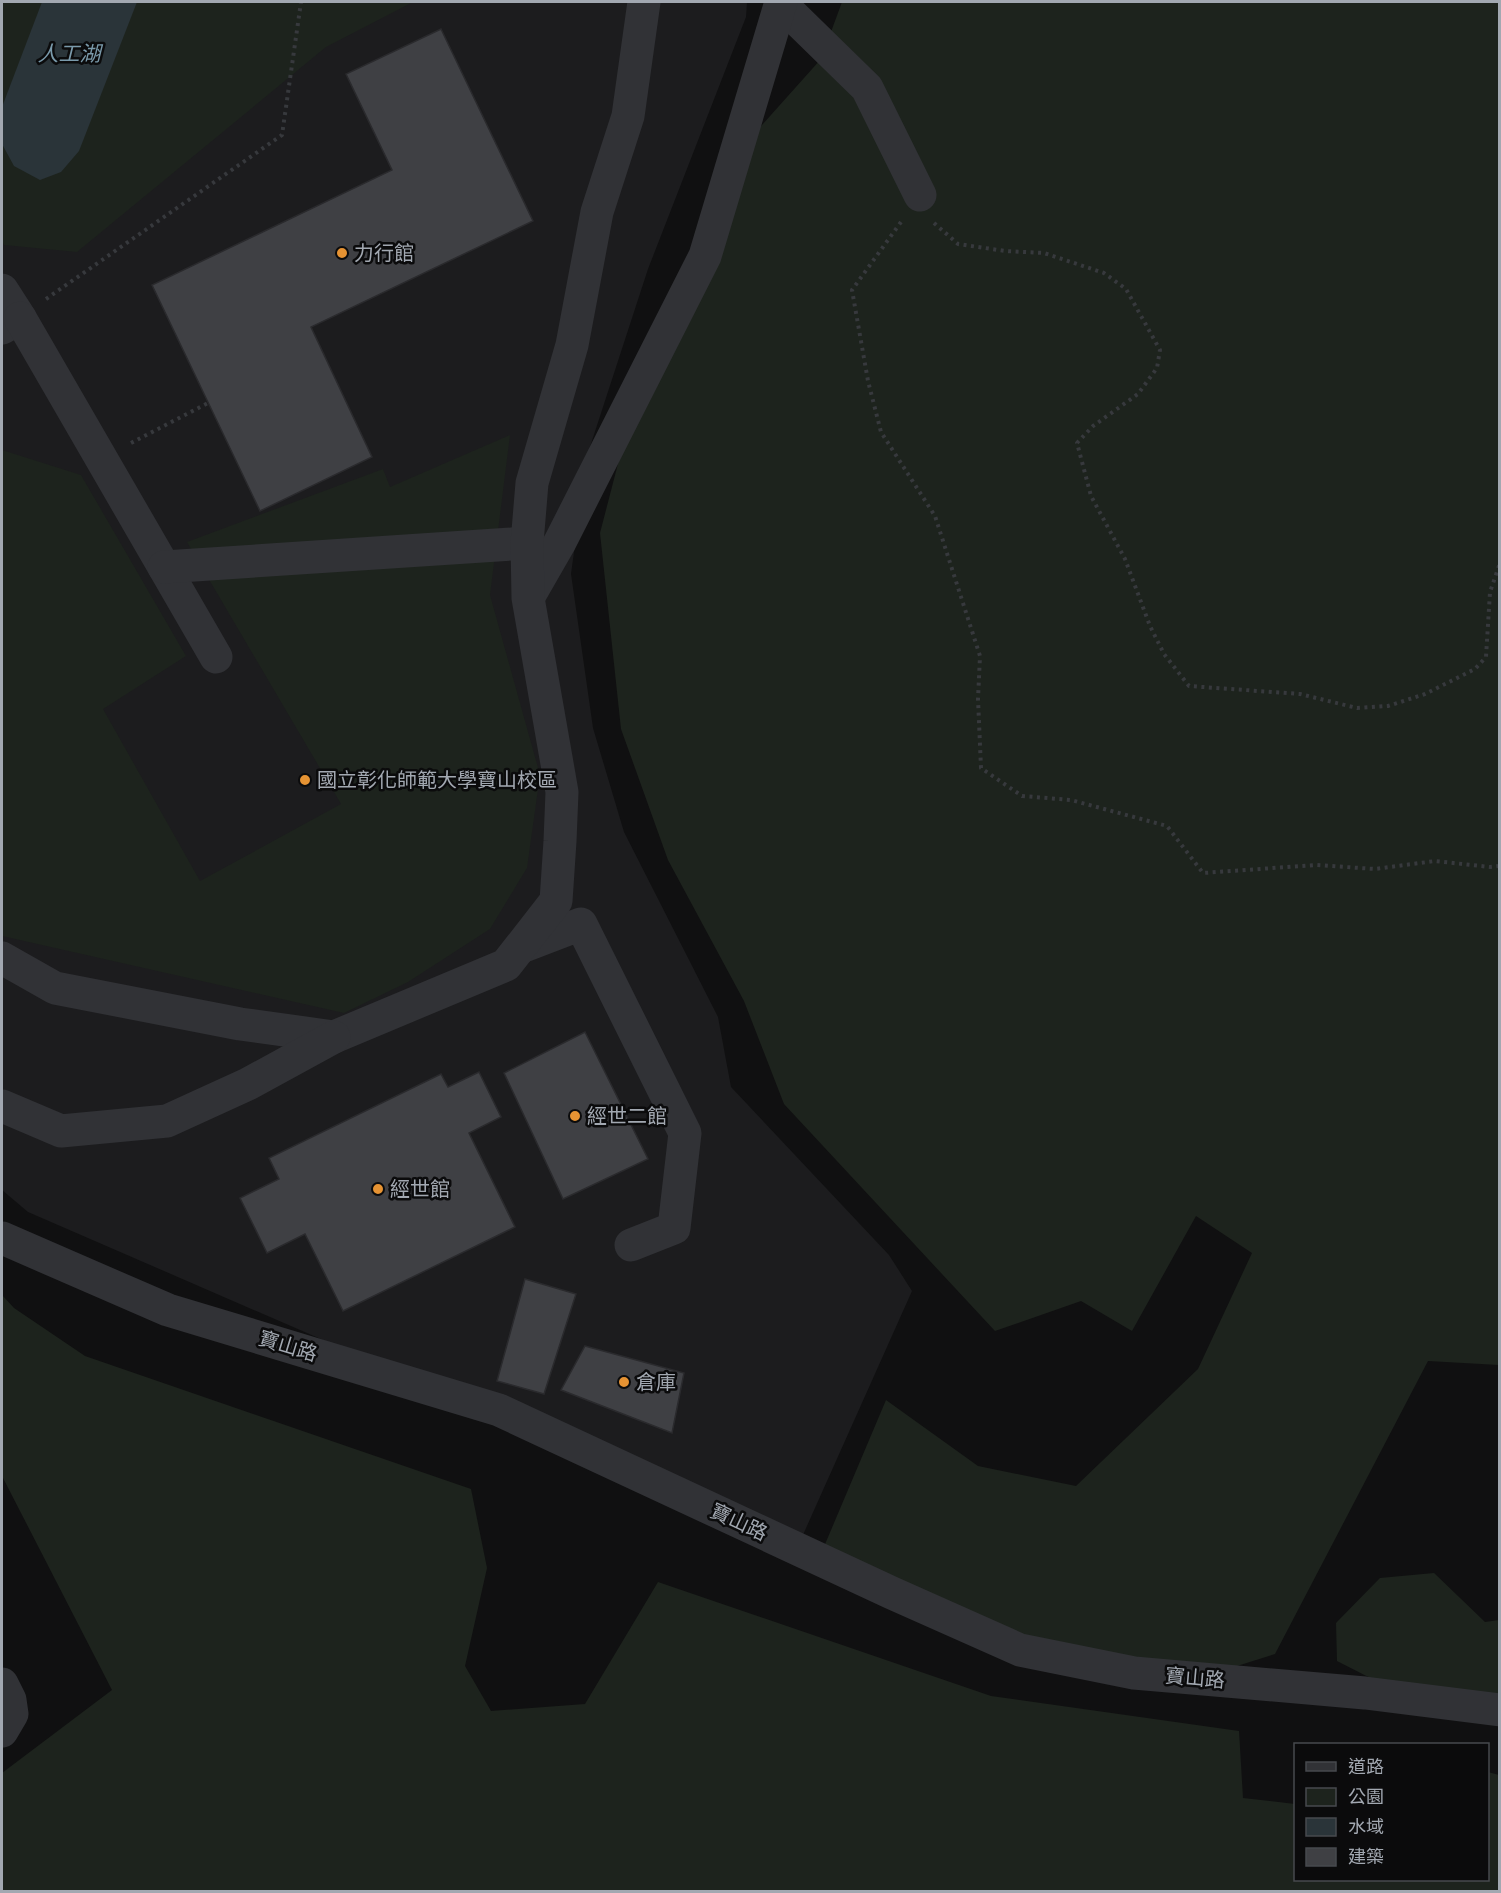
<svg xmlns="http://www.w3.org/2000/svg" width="1501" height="1893" viewBox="0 0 1501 1893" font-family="'Open Sans','Noto Sans TC',sans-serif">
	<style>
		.built { fill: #1c1c1e }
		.green { fill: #1d231d }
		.water { fill: #2a3439 }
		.building { fill: #3f4044; stroke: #2a2a2d; stroke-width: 1.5 }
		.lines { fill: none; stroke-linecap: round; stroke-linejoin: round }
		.path { stroke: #37393d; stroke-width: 4; stroke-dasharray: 3 4.5; stroke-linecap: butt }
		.minor { stroke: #313236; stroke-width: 33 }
		.poi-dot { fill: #e69333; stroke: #0b0b0c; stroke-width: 2 }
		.labels { text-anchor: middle; stroke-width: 5; stroke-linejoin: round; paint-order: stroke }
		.poi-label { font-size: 20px; fill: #a2a8b1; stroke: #0b0b0c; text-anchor: start }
		.street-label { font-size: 20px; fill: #a2a8b1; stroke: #0b0b0c }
		.water-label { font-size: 21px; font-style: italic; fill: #7a9aab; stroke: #0b0b0c }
	</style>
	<rect width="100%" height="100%" fill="#101011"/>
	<polygon class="built" points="2,2 747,2 746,17 648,269 587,456 571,574 593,728 624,832 718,1017 731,1087 889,1255 912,1291 798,1546 28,1212 2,1190"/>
	<g class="green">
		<polygon points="2,2 413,2 326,47 77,252 4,245 2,241"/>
		<polygon points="842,2 1499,2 1499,1365 1428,1361 1275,1654 1218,1672 1031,1641 823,1549 886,1400 978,1466 1076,1486 1198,1369 1252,1253 1196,1216 1132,1331 1081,1301 995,1331 784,1104 744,1001 668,860 621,729 600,533 640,379 753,135 821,59"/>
		<polygon points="510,435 490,595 540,775 527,868 490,929 408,982 344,1013 2,936 2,450 81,475 186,656 103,709 200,881 341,804 187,542 383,469 390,487"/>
		<polygon points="2,1295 14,1308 85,1356 471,1489 487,1568 465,1666 491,1711 585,1704 658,1582 991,1696 1239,1731 1243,1798 1295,1804 1296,1880 1488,1880 1488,1772 1499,1775 1499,1891 2,1891 2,1773 112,1690 2,1476"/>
		<polygon points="1434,1573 1485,1622 1499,1620 1499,1716 1390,1688 1337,1661 1336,1623 1380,1578"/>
	</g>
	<polygon class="water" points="42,2 137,2 79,151 61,172 40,180 14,166 2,144 2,107"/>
	<g class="building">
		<polygon points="441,29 533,221 311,327 372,457 260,511 152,285 392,170 346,74"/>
		<polygon points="585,1032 648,1159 563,1199 504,1073"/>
		<polygon points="479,1072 501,1117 469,1133 515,1227 343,1311 305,1234 267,1253 240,1198 279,1179 269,1158 441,1074 448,1087"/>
		<polygon points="525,1279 576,1294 544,1394 497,1381"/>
		<polygon points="585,1346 684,1373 672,1433 561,1390"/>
	</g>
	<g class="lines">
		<g class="path">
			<polyline points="901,222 852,290 868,381 881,432 935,516 980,656 978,699 981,768 1022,796 1071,800 1167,826 1203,873 1316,865 1375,869 1435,861 1490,867 1500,866"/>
			<polyline points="934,223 958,244 1005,251 1044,253 1104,273 1126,289 1160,350 1157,368 1138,394 1093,426 1077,443 1091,496 1125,559 1150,626 1164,654 1189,686 1300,694 1357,708 1388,706 1425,694 1475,669 1486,657 1490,592 1500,563"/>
			<polyline points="46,299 282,135 301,2"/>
			<polyline points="131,443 208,403"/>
		</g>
		<g class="minor">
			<polyline points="781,4 867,88 920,195"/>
			<polyline points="2,290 20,318 2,328"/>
			<polyline points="20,318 216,657"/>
			<polyline points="164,567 527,543"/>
			<polyline points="529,596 560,542 705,256 781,2"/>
			<polyline points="521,947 581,924 685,1133 674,1228 631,1245"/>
			<polyline points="2,958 55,988 240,1024 334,1037 506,965 556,901 560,841 562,792 528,598 527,543 532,483 572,345 597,212 628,116 644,2"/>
			<polyline points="2,1106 61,1131 167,1121 248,1084 334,1037"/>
			<polyline points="2,1238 168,1310 499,1410 892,1593 1020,1650 1134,1673 1365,1693 1500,1710"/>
			<polyline points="2,1684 10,1700 12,1714 2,1731"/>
		</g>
	</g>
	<g class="poi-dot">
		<circle cx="342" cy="253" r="6"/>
		<circle cx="305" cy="780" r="6"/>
		<circle cx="575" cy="1116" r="6"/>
		<circle cx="378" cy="1189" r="6"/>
		<circle cx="624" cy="1382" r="6"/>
	</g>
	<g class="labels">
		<g class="poi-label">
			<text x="354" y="260">力行館</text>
			<text x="317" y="787">國立彰化師範大學寶山校區</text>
			<text x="587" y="1123">經世二館</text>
			<text x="390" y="1196">經世館</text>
			<text x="636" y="1389">倉庫</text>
		</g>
		<g class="street-label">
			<text transform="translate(288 1346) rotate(17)" y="7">寶山路</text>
			<text transform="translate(739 1522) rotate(25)" y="7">寶山路</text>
			<text transform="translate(1195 1678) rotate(5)" y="7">寶山路</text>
		</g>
		<g class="water-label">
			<text x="69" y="61">人工湖</text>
		</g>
	</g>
	<rect width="1501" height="1893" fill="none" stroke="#a2a8b1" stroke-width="6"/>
	<rect x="1294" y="1743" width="195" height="138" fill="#0b0b0c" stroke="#474a4e" stroke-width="1.5"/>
	<rect x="1306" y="1762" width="30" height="9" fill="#313236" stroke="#474a4e" stroke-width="1.5"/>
	<text x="1348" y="1773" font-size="18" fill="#a2a8b1">道路</text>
	<rect x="1306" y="1788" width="30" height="18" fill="#1d231d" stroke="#474a4e" stroke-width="1.5"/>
	<text x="1348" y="1803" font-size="18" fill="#a2a8b1">公園</text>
	<rect x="1306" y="1818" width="30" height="18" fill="#2a3439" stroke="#474a4e" stroke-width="1.5"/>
	<text x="1348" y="1833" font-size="18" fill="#a2a8b1">水域</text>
	<rect x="1306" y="1848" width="30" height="18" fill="#3f4044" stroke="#474a4e" stroke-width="1.5"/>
	<text x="1348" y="1863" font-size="18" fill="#a2a8b1">建築</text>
</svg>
